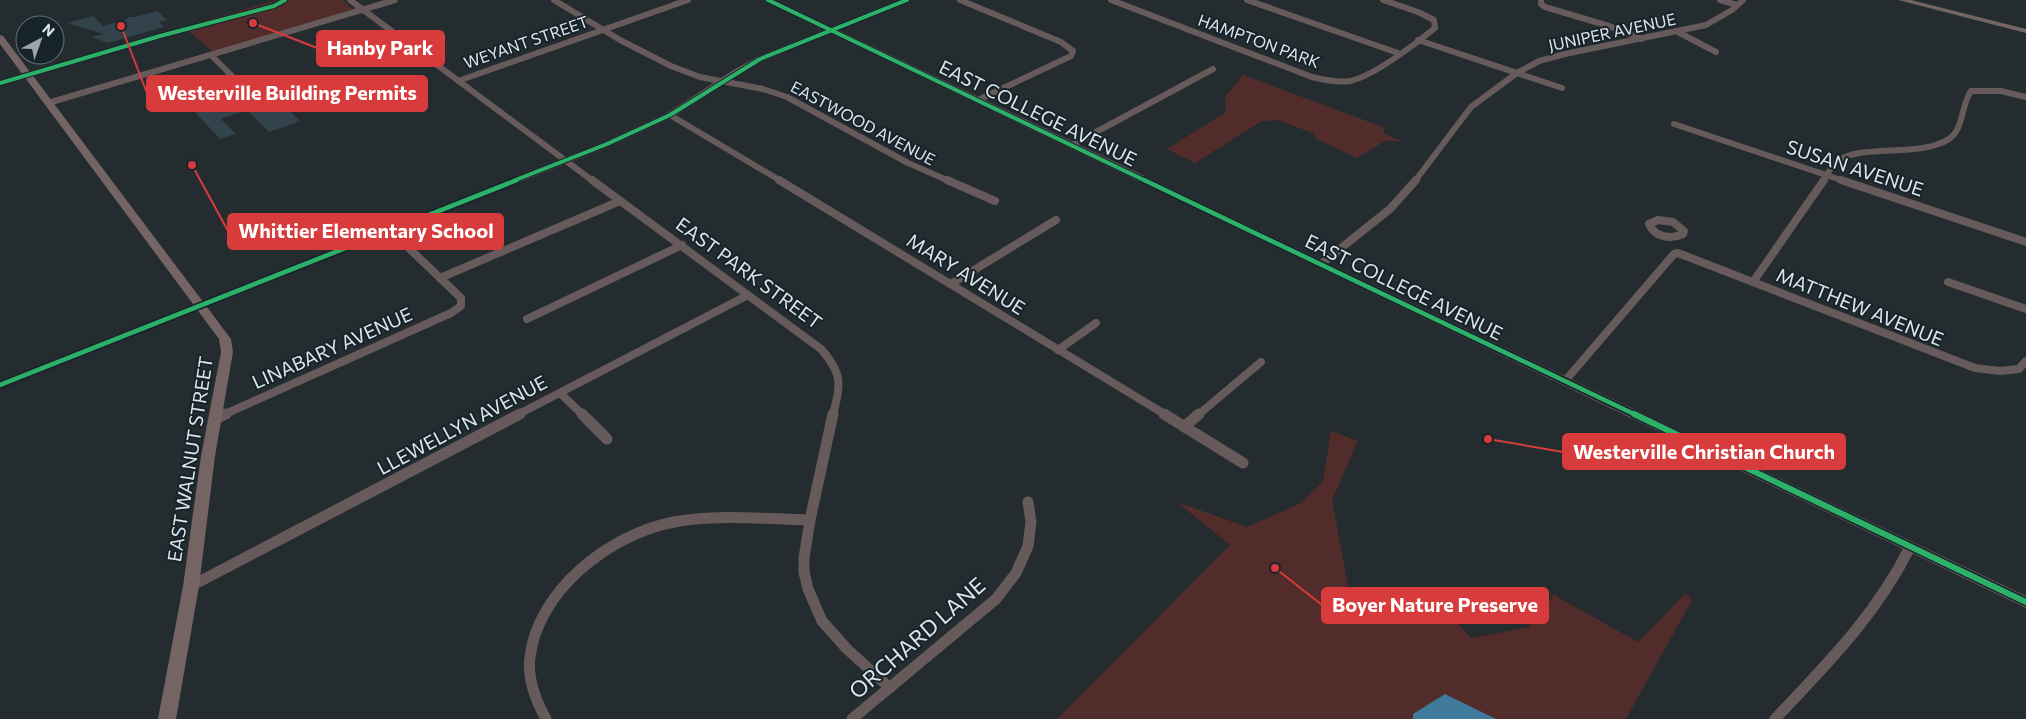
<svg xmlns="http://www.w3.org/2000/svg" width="2026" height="719" viewBox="0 0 2026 719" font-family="Commissioner,sans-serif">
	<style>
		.green { fill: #522c2a }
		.water { fill: #417b9b }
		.building { fill: #33434c }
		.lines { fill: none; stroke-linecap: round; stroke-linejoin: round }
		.minor-far2 { stroke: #675a5a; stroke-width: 6 }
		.minor-far1 { stroke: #675a5a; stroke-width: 8 }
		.minor { stroke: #675a5a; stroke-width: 11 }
		.tertiary { fill: #675a5a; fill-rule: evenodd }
		.secondary { fill: #756464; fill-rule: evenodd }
		.cycleway-far2-casing { stroke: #17232b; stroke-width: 6 }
		.cycleway-far1-casing { stroke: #17232b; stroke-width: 8 }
		.cycleway-casing { stroke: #17232b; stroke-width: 9 }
		.cycleway-far2 { stroke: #2db169; stroke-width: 4 }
		.cycleway-far1 { stroke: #2db169; stroke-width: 4.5 }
		.cycleway { stroke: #2db169; stroke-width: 6 }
		.labels { text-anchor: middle; stroke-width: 4; stroke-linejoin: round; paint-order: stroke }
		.far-street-label { font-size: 16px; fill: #dde5eb; stroke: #17232b }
		.street-label { font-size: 19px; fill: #dde5eb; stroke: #17232b }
		.near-street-label { font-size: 22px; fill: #dde5eb; stroke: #17232b }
		.leader { fill: none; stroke: #d73b3c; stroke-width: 2 }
		.callout-dot { fill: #d73b3c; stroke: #17232b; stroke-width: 2 }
		.callout { fill: #d73b3c; stroke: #d73b3c; stroke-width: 2 }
		.callout-label { font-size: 20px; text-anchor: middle; font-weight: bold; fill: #fff }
	</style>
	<rect width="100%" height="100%" fill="#252c30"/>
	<g class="green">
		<polygon points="277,0 342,0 353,9 213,52 184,27"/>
		<polygon points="1243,75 1383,127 1384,134 1402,141 1385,141 1357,158 1317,139 1313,133 1278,120 1262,121 1195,163 1167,149 1226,112 1225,97"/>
		<polygon points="1331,431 1358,441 1332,500 1349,592 1409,620 1442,606 1471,638 1529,627 1554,595 1638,642 1686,593 1692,600 1626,719 1496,719 1445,694 1414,714 1413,719 1057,719 1230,545 1177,502 1247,527 1299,504 1323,482"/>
	</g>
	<polygon class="water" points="1445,694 1496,719 1413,719 1413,714"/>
	<g class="building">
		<polygon points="157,11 167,20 159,22 164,27 108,43 92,37 104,34 67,23 93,16 103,26 128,19 128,17 135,17"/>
		<polygon points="286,82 299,94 278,100 300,121 269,132 247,110 221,119 236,134 220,139 194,111"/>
	</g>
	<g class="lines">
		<g class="minor-far2">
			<polyline points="350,0 593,181"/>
			<polyline points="554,0 620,40 671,66 700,77 763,89 787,97 908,163 949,181"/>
			<polyline points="960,0 1061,42 1073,51 1071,56 978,100"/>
			<path d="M1111,0L1312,77C1324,80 1337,83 1350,81C1372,77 1417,43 1435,28L1434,20L1418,12L1383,0"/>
			<polyline points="1247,0 1398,53"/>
			<polyline points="1541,0 1541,4 1545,7 1609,26 1642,39"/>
			<polyline points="1720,0 1737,5"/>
			<polyline points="1678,32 1716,52"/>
			<polyline points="1418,40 1562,88"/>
			<polyline points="211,55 238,82"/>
			<polyline points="458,81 688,0"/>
			<polyline points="48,103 395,0"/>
			<polyline points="670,115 781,181"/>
			<polyline points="1674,124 1844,181"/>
			<polyline points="1072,145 1213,69"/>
			<polyline points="1415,181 1471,107 1517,73 1539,61 1565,54 1706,25 1732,10 1743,0"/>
			<path d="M1823,181C1827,176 1831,166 1836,162C1860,143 1920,158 1949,139C1964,129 1961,105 1971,91H2001L2026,97"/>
		</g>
		<g class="minor-far1">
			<path d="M592,180L821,349C844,375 840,385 833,415"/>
			<polyline points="779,180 1166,415"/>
			<polyline points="947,180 995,201"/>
			<polyline points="1841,180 2026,242"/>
			<path d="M1658,220L1673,222L1684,231L1683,234C1670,240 1655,237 1649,224Z"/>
			<polyline points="1321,264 1390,209 1416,180"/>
			<polyline points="440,278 620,201"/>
			<polyline points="1753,282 1824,180"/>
			<polyline points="1948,282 2026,309"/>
			<polyline points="951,284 1056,220"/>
			<polyline points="527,319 682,245"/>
			<polyline points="1058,350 1096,323"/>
			<polyline points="1565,381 1674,254 1678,253 1975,368 2000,371 2019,369 2026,361"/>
			<polyline points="560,393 583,415"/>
			<polyline points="223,415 451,313 461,306 461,298 391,231"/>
			<polyline points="517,415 748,295"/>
			<polyline points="1198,415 1261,362"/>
		</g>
		<g class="minor">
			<polyline points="582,414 607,439"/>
			<polyline points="833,414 810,520 804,558 804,572 808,589 822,621 847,649 890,688"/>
			<polyline points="1164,414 1243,463"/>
			<polyline points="215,419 226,414"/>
			<polyline points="1184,427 1199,414"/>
			<polyline points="191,586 520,414"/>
			<path d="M546,719C536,701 527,679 530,657C538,590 610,534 674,522C718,514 765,519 810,520"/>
			<polyline points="852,719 996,599 1016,573 1028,546 1031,522 1028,502"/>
			<path d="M1775,719C1826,665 1877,614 1910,547"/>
		</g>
		<polygon class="tertiary" points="764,0 774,0 832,28 901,0 911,0 838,30 2026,596 2026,608 831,33 763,61 741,73 673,117 610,146 0,389 0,381 604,142 667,113 735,69 757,57 825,30"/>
		<g class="secondary">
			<polygon points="1898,0 1911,0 2026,29 2026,33"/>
			<polygon points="0,35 3,36 231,339 233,352 215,456 199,586 176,719 158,719 183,586 201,456 221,352 219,339 0,44"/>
		</g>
		<g class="cycleway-far2-casing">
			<g id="cycleway-far2">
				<polyline points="768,0 1146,181"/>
				<polyline points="0,83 160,36 274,6 285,0"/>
				<polyline points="513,181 607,144 670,115 760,59 907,0"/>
			</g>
		</g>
		<g class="cycleway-far1-casing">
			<g id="cycleway-far1">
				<polyline points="1144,180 1636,415"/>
				<polyline points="0,385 517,180"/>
			</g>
		</g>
		<g class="cycleway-casing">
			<polyline id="cycleway" points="1634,414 2026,602"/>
		</g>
		<use href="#cycleway-far2" class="cycleway-far2"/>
		<use href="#cycleway-far1" class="cycleway-far1"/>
		<use href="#cycleway" class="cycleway"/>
	</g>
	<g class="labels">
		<g class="far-street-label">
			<text transform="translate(1612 32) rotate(-12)" y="6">JUNIPER AVENUE</text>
			<text transform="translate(1259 41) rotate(20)" y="6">HAMPTON PARK</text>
			<text transform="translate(526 42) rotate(-19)" y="6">WEYANT STREET</text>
			<text transform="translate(863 123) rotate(28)" y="6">EASTWOOD AVENUE</text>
		</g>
		<g class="street-label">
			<text transform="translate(1038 113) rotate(26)" y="7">EAST COLLEGE AVENUE</text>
			<text transform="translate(1855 168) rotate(18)" y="7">SUSAN AVENUE</text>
			<text transform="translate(749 273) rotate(36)" y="7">EAST PARK STREET</text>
			<text transform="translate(966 274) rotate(32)" y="7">MARY AVENUE</text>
			<text transform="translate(1404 287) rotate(26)" y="7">EAST COLLEGE AVENUE</text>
			<text transform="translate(1860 307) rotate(22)" y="7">MATTHEW AVENUE</text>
			<text transform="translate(332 348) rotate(-24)" y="7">LINABARY AVENUE</text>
			<text transform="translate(462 425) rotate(-28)" y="7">LLEWELLYN AVENUE</text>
			<text transform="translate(190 459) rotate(-81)" y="7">EAST WALNUT STREET</text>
		</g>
		<g class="near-street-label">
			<text transform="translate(917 638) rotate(-41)" y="8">ORCHARD LANE</text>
		</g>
	</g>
	<path class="leader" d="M253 23L317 48M121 26L147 93M192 165L228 231M1488 439L1563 452M1275 568L1322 605"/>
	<g class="callout-dot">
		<circle cx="253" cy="23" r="5"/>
		<circle cx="121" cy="26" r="5"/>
		<circle cx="192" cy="165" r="5"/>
		<circle cx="1488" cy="439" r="5"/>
		<circle cx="1275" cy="568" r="5"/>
	</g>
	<g class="callout">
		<rect x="317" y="31" width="127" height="35" rx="5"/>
		<rect x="147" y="76" width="280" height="35" rx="5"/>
		<rect x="228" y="214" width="275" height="35" rx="5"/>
		<rect x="1563" y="434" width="282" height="35" rx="5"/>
		<rect x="1322" y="588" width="226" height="35" rx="5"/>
	</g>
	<g class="callout-label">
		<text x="380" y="55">Hanby Park</text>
		<text x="287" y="100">Westerville Building Permits</text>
		<text x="366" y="238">Whittier Elementary School</text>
		<text x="1704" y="459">Westerville Christian Church</text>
		<text x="1435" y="612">Boyer Nature Preserve</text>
	</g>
	<g transform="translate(40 40) rotate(41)"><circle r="24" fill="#17232b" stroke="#667178"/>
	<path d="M0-4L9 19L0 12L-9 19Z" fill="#9da4aa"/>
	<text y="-8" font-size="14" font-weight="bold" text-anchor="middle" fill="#dde5eb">N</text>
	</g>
</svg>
